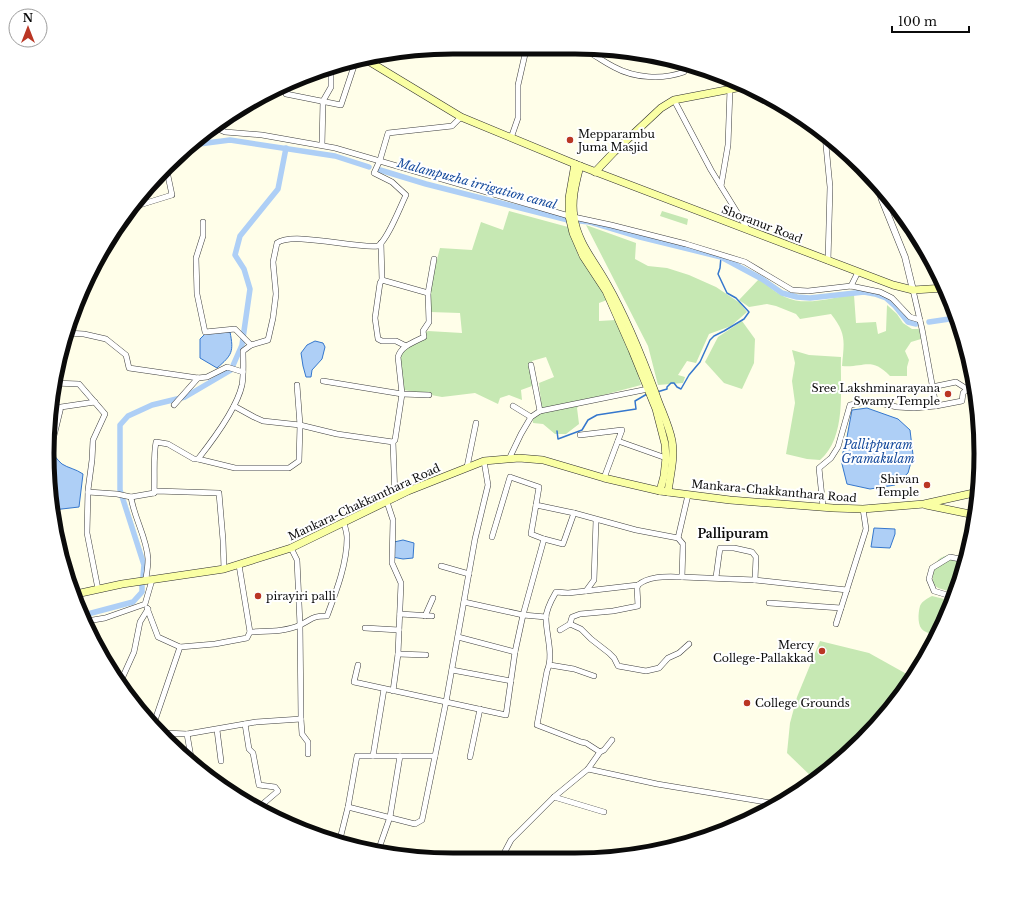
<svg xmlns="http://www.w3.org/2000/svg" width="1028" height="907" viewBox="0 0 1028 907" font-family="'Libre Baskerville',serif">
	<style>
		.green { fill: #c6e8b3 }
		.water { fill: #aecff6; stroke: #3577cd }
		.lines { fill: none; stroke-linecap: round; stroke-linejoin: round }
		.stream { stroke: #3577cd; stroke-width: 1.5 }
		.canal { stroke: #aecff6; stroke-width: 5.5 }
		.minor-casing { stroke: #3e3e3e; stroke-width: 6 }
		.tertiary-casing { stroke: #3e3e3e; stroke-width: 7 }
		.secondary-casing { stroke: #2d2d2d; stroke-width: 8 }
		.minor { stroke: #fff; stroke-width: 5 }
		.tertiary { stroke: #fff; stroke-width: 6 }
		.secondary { stroke: #faffa4; stroke-width: 7 }
		.poi-dot { fill: #ba3624; stroke: #fff; stroke-width: 1.5 }
		.labels { text-anchor: middle; stroke-width: 4; stroke-linejoin: round; paint-order: stroke }
		.poi-label { font-size: 11px; fill: #0b0b0b; stroke: #fff; text-anchor: start }
		.street-label { font-size: 11px; fill: #0b0b0b; stroke: #fff }
		.water-label { font-size: 12px; font-style: italic; fill: #154a9c; stroke: #fff }
		.neighbourhood-label { font-size: 12px; font-weight: bold; fill: #0b0b0b; stroke: #fff }
		.rim { fill: none; stroke: #0b0b0b; stroke-width: 5 }
	</style>
	<rect width="100%" height="100%" fill="#fffee9"/>
	<g class="green">
		<polygon points="509,211 568,227 578,255 594,276 607,300 599,303 599,321 616,320 632,354 641,385 581,401 577,408 579,424 566,434 555,434 543,424 533,423 532,415 542,411 539,383 554,377 546,357 532,361 532,386 521,390 522,400 509,395 500,398 498,404 475,393 442,397 404,390 399,357 408,344 428,331 462,333 460,313 430,312 431,282 440,248 472,250 481,222 503,230"/>
		<polygon points="662,211 688,219 687,225 660,216"/>
		<polygon points="586,225 636,243 635,259 648,266 667,268 689,275 716,287 740,303 747,312 731,326 709,334 696,363 687,361 678,375 685,377 683,383 658,385 648,346"/>
		<path d="M759,279C767,285 776,293 785,297C806,307 832,297 854,295L856,323L876,322L878,334L886,331L887,305L897,314L903,323L912,329H919L921,339L911,342L905,351L909,360L907,367V376H890C871,356 864,368 842,366C844,342 847,334 831,314L800,319L796,314L776,306L767,304L749,307L739,300Z"/>
		<polygon points="742,321 755,339 754,363 742,389 724,383 705,362 718,337"/>
		<path d="M792,350L809,355L841,357C840,389 847,437 820,460L807,459L786,454L795,403L792,381L795,363Z"/>
		<path d="M949,555L965,560L959,584L955,593L938,588L933,584C932,570 933,558 949,555Z"/>
		<path d="M932,596L952,601L936,636C932,634 927,633 924,631C917,627 918,613 920,606C922,601 928,598 932,596Z"/>
		<polygon points="820,641 869,653 912,677 880,721 822,776 815,780 787,753 790,723 797,697"/>
	</g>
	<g class="water">
		<path d="M230,332C234,352 232,355 217,368L200,358V339L206,333Z"/>
		<polygon points="315,341 323,343 325,347 322,359 312,370 311,377 306,377 303,366 301,353 307,345"/>
		<polygon points="867,408 898,419 910,430 913,455 908,473 895,485 870,489 847,484 841,460 847,437 852,410"/>
		<path d="M50,452C55,455 57,460 62,464C68,468 76,469 83,474L79,507L53,510L48,480Z"/>
		<polygon points="874,528 895,529 895,534 890,548 871,547"/>
		<polygon points="403,540 414,543 413,558 403,559 392,557 394,542"/>
	</g>
	<g class="lines">
		<g class="stream">
			<polyline points="657,392 667,389 667,387 671,383 674,383 677,387 681,389 689,375 700,362 710,340 714,336 724,331 744,319 749,312 736,298 727,293 718,274 720,268 721,257"/>
			<polyline points="557,431 558,439 582,430 588,420 597,415 636,409 635,401 647,394"/>
		</g>
		<g class="canal">
			<polyline points="183,151 199,144 230,140 335,156 369,167"/>
			<polyline points="380,170 426,184 568,220"/>
			<polyline points="580,221 590,222 640,237 721,257 762,279 782,293 797,297 810,298 864,292 875,294 886,298 895,306 908,322 916,324"/>
			<polyline points="929,322 956,318"/>
			<polyline points="143,577 144,565 120,490 120,425 128,416 152,405 185,397 231,370 242,345 250,289 244,269 235,255 240,236 278,189 286,148"/>
			<polyline points="84,615 133,602 142,592 142,586"/>
		</g>
		<g class="minor-casing">
			<g id="minor">
				<path d="M592,52V54C599,58 606,63 614,67C634,78 662,80 684,72L685,64"/>
				<polyline points="286,94 341,105 356,60"/>
				<polyline points="674,100 711,170 748,230"/>
				<polyline points="213,129 216,128 225,132 262,135 335,148 569,216 611,225 686,244 745,262 792,290 808,291 851,286 880,292 892,298 910,317 920,320"/>
				<polyline points="825,135 830,187 828,261"/>
				<polyline points="511,138 518,118 518,85 526,50"/>
				<polyline points="322,145 323,101 331,87 331,75"/>
				<polyline points="721,186 728,145 730,89"/>
				<polyline points="130,208 172,195 168,176 164,171"/>
				<polyline points="203,222 203,236 196,258 197,294 205,332 235,329 251,345"/>
				<polyline points="381,243 382,280"/>
				<polyline points="851,286 858,272"/>
				<polyline points="67,333 84,334 106,339 126,355 129,368 198,378 207,377 227,367 243,372"/>
				<polyline points="406,346 396,341 382,341 378,339 375,318 380,283 382,280 428,293"/>
				<polyline points="531,365 540,411"/>
				<polyline points="323,381 402,394 429,395"/>
				<polyline points="54,383 79,384 105,414 93,440 92,460 88,490 87,533 98,589"/>
				<polyline points="932,387 956,382 967,389 974,388"/>
				<polyline points="174,405 198,378"/>
				<polyline points="234,406 254,417 263,421 300,425 337,434 393,442"/>
				<polyline points="513,406 531,417"/>
				<polyline points="936,406 962,401 963,393 967,389"/>
				<polyline points="580,435 622,430 604,478"/>
				<polyline points="618,441 666,458"/>
				<polyline points="52,444 61,407 95,402"/>
				<polyline points="198,459 235,468 289,468 299,461 300,425 297,385"/>
				<polyline points="509,459 521,434 531,417 540,411 648,389"/>
				<polyline points="467,467 476,423"/>
				<polyline points="88,492 117,494 131,497"/>
				<polyline points="154,493 156,491 219,493 223,540 224,569"/>
				<path d="M395,498L393,442L395,440L402,394L398,357C401,346 414,342 424,337L423,331L429,322L428,293L434,259"/>
				<polyline points="387,502 393,520 392,563 401,583 398,654 393,691"/>
				<polyline points="823,507 819,468 831,458 838,447 850,405 871,401 897,407 914,408 936,406 922,329 913,290"/>
				<path d="M596,520L594,580L586,591L568,593L556,592C552,599 546,609 546,618C546,635 554,655 547,671L537,725L581,742L586,743L600,752"/>
				<polyline points="492,537 510,477 539,487 536,505 574,513 636,530 678,538 683,544 682,577 755,580 847,590"/>
				<polyline points="678,538 688,495"/>
				<polyline points="544,539 563,544 574,513"/>
				<polyline points="291,548 297,560 300,625 301,719 302,734 308,742 308,754"/>
				<path d="M239,565L250,632C267,631 285,632 300,625C313,619 311,616 327,616C336,592 347,564 347,538C347,533 345,527 344,523"/>
				<polyline points="441,566 469,574"/>
				<polyline points="716,577 720,548 734,548 752,552 756,557 755,580"/>
				<path d="M586,591L638,585C650,575 668,577 682,577"/>
				<polyline points="954,597 934,591 929,579 932,568 950,557 965,560"/>
				<polyline points="464,602 523,615 546,617"/>
				<polyline points="769,603 841,608"/>
				<polyline points="147,608 158,637 180,647"/>
				<polyline points="400,614 432,616"/>
				<polyline points="425,616 433,598"/>
				<path d="M87,621L105,618L145,604L152,580L146,578C147,572 148,565 148,559C147,538 134,518 131,497L154,493C155,476 153,458 156,442L168,444L194,459H198C213,440 237,408 242,385C244,373 243,362 243,351L251,345L268,340L273,318L276,294L273,262L277,243C293,231 355,249 378,246C388,239 400,207 406,195L392,182L374,173L380,160L388,133L452,126L461,117"/>
				<polyline points="570,624 572,617 580,614 613,611 638,606 637,588 638,585"/>
				<polyline points="836,624 866,529 863,509"/>
				<polyline points="365,628 399,630"/>
				<polyline points="560,630 570,624 581,629 591,639 609,653 614,658 618,666 646,671 659,668 668,658 679,653 689,644"/>
				<polyline points="250,632 247,638 215,644 180,647 153,726 165,733 187,734 256,722 301,719"/>
				<polyline points="458,637 515,652"/>
				<polyline points="398,654 426,655"/>
				<polyline points="358,665 354,682 506,715 515,652 523,615 544,539 531,534 536,505"/>
				<polyline points="550,665 574,669 594,676"/>
				<polyline points="452,670 511,681"/>
				<polyline points="120,683 134,652 140,622 148,609"/>
				<polyline points="245,724 249,749 253,753 259,785 275,787 278,791 258,808"/>
				<polyline points="217,730 221,761"/>
				<polyline points="187,734 192,763"/>
				<polyline points="373,756 435,756"/>
				<polyline points="470,757 480,709"/>
				<polyline points="588,769 657,784 777,804"/>
				<polyline points="554,797 604,812"/>
				<polyline points="348,807 357,756 373,756 384,689"/>
				<polyline points="339,843 348,807 415,824 422,820 446,702 475,539 488,485 484,461"/>
				<polyline points="378,851 390,817 400,756"/>
				<polyline points="501,859 511,840 554,797 588,769 600,752 604,750 612,740"/>
			</g>
		</g>
		<g class="tertiary-casing">
			<polyline id="tertiary" points="878,186 882,200 905,257 913,290"/>
		</g>
		<g class="secondary-casing">
			<g id="secondary">
				<polyline points="365,59 461,117 575,164 893,285 913,290 945,288"/>
				<polyline points="575,164 569,198 569,216 573,233 583,256 606,291 632,350 656,409 665,444 666,458 664,476 660,491"/>
				<path d="M580,166C576,182 571,199 574,217C577,242 595,262 607,284C627,319 642,357 656,395C661,410 669,425 672,441C675,458 670,475 668,492"/>
				<polyline points="595,172 614,152 661,108 674,100 747,86"/>
				<polyline points="926,505 975,515"/>
				<polyline points="76,594 122,584 224,569 291,548 408,491 484,461 519,458 543,460 604,478 660,491 730,500 833,508 863,509 924,504 978,492"/>
			</g>
		</g>
		<use href="#minor" class="minor"/>
		<use href="#tertiary" class="tertiary"/>
		<use href="#secondary" class="secondary"/>
	</g>
	<g class="poi-dot">
		<circle cx="570" cy="140" r="4"/>
		<circle cx="948" cy="394" r="4"/>
		<circle cx="927" cy="485" r="4"/>
		<circle cx="258" cy="596" r="4"/>
		<circle cx="822" cy="651" r="4"/>
		<circle cx="747" cy="703" r="4"/>
	</g>
	<g class="labels">
		<g class="poi-label">
			<text x="578" y="138">Mepparambu<tspan x="578" dy="13">Juma Masjid</tspan></text>
			<text x="940" y="392" text-anchor="end">Sree Lakshminarayana<tspan x="940" dy="13">Swamy Temple</tspan></text>
			<text x="919" y="483" text-anchor="end">Shivan<tspan x="919" dy="13">Temple</tspan></text>
			<text x="266" y="600">pirayiri palli</text>
			<text x="814" y="649" text-anchor="end">Mercy<tspan x="814" dy="13">College-Pallakkad</tspan></text>
			<text x="755" y="707">College Grounds</text>
		</g>
		<g class="street-label">
			<text transform="translate(762 224) rotate(21)" y="4">Shoranur Road</text>
			<text transform="translate(774 491) rotate(5)" y="4">Mankara-Chakkanthara Road</text>
			<text transform="translate(364 502) rotate(-25)" y="4">Mankara-Chakkanthara Road</text>
		</g>
		<g class="water-label">
			<text transform="translate(477 184) rotate(15)" y="4">Malampuzha irrigation canal</text>
			<text x="878" y="449">Pallippuram<tspan x="878" dy="14">Gramakulam</tspan></text>
		</g>
		<g class="neighbourhood-label">
			<text x="733" y="538">Pallipuram</text>
		</g>
	</g>
	<path d="M0 0H1028V907H0ZM453 54H575A399 399 0 0 1 974 453V454A399 399 0 0 1 575 853H453A399 399 0 0 1 54 454V453A399 399 0 0 1 453 54Z" fill="#fff" fill-rule="evenodd"/>
	<path class="rim" d="M453 54H575A399 399 0 0 1 974 453V454A399 399 0 0 1 575 853H453A399 399 0 0 1 54 454V453A399 399 0 0 1 453 54Z"/>
	<g transform="translate(28 28)"><circle r="19" fill="#ffffff" stroke="#9d9d9d"/>
	<path d="M0-3L7 15L0 10L-7 15Z" fill="#ba3624"/>
	<text y="-6" font-size="11" font-weight="bold" text-anchor="middle" fill="#0b0b0b">N</text>
	</g>
	<path d="M892 26v6h77v-6" fill="none" stroke="#0b0b0b" stroke-width="2"/>
	<text x="898" y="26" font-size="12" fill="#0b0b0b" stroke="#ffffff" stroke-width="3" paint-order="stroke">100 m</text>
</svg>
